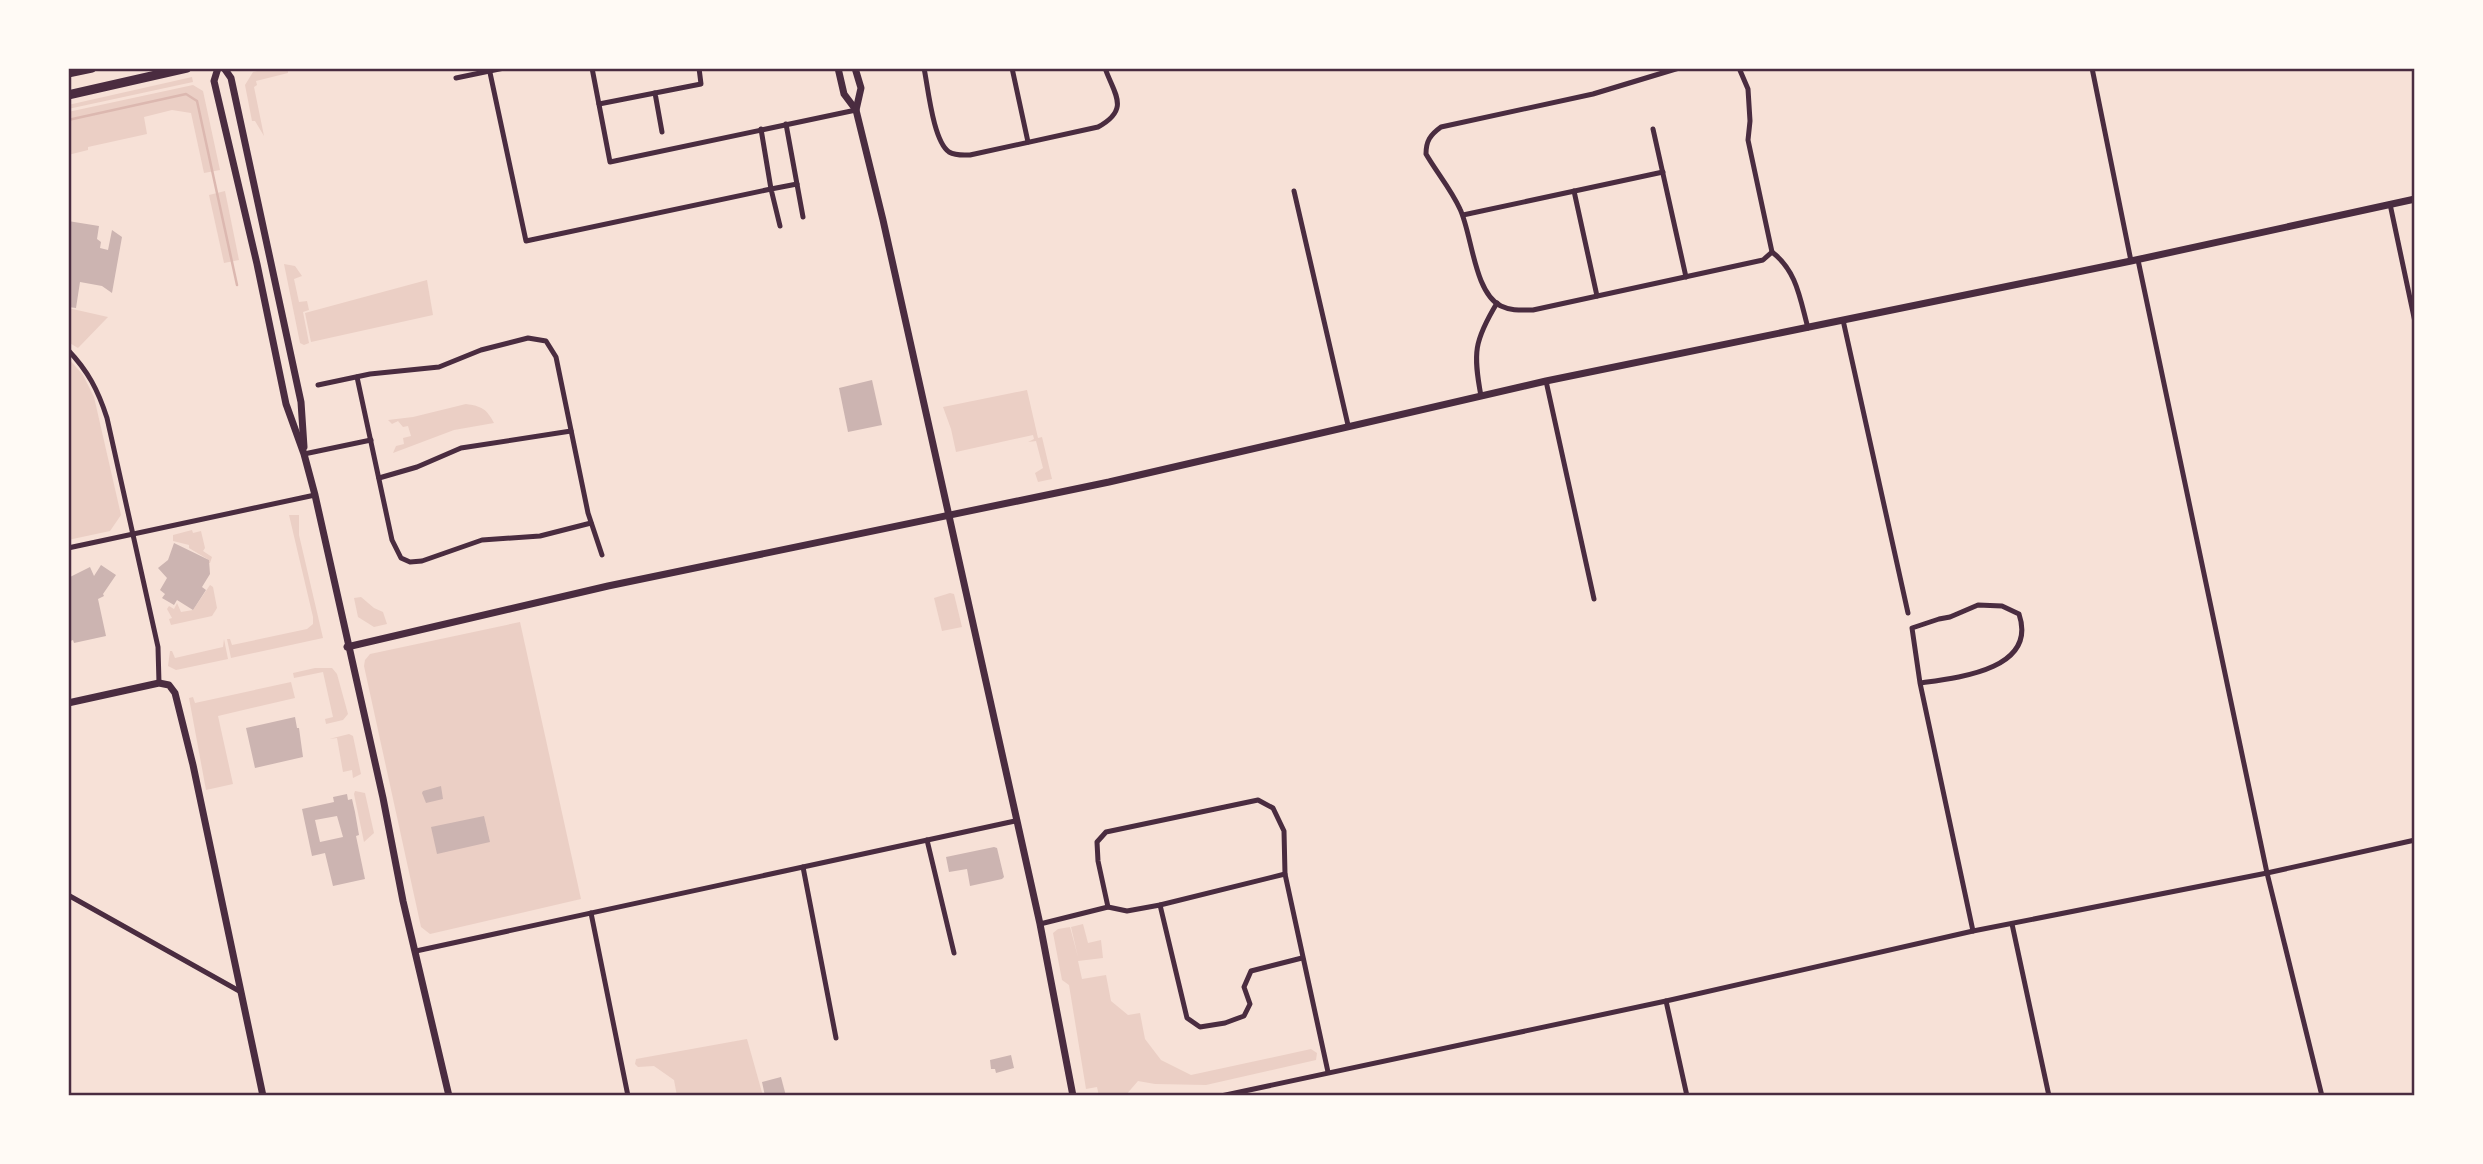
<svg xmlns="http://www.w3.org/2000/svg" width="2483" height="1164" viewBox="0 0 2483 1164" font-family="Helvetica,sans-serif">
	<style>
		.green { fill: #ebcfc5 }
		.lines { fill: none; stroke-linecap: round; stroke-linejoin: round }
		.stream { stroke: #dcb8b0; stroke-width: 2.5 }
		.building { fill: #ccb4b1; fill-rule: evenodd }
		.minor { stroke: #4a2c40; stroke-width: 5 }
		.tertiary { stroke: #4a2c40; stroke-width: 7 }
		.primary { stroke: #4a2c40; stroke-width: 9 }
		.neatline { fill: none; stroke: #4a2c40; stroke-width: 2.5 }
	</style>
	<rect width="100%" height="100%" fill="#f7e1d7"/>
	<g class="green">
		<polygon points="270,68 288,68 288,73 256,81 257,85 254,87 264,136 255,121 252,121 245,85 253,72"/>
		<polygon points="192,77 193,82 68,109 68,105"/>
		<polygon points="193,85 203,91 220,170 204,173 191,113 172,110 144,117 147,134 88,147 88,150 68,155 68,112"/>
		<polygon points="225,191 239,260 224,263 209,195"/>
		<polygon points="284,264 295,266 302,276 294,279 299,302 307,301 309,310 303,312 309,343 304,345 300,343"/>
		<polygon points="427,280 433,315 311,342 305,313"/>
		<polygon points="68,308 108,317 78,348 68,342"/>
		<polygon points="68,358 83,375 94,397 121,515 110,531 68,540"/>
		<polygon points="1027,390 1038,438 1042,437 1052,479 1038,482 1035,473 1043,468 1036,441 1028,442 1034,439 1033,435 956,452 951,429 943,407"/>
		<path d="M466,404C481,406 487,409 494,423L454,430L393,453L396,446L404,444L403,438L411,436L408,426L403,427L398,421L392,424L388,420L413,417Z"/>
		<polygon points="289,515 299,515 299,535 323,638 231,658 227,639 230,639 232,645 307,629 313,624 313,617"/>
		<polygon points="192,530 193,533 201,531 205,548 203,551 212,557 210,563 208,563 209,560 189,548 189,545 173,541 173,535"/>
		<polygon points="210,585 213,587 217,608 212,616 171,625 169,619 172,618 167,609 169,606 174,609 177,603 181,612 193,610"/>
		<polygon points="950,593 954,594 962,627 942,631 934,598"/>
		<polygon points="361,597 374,608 383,612 387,624 374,627 358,617 354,598"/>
		<polygon points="520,622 581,899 430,934 421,927 364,666 365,660 370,654"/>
		<polygon points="224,639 228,659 176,670 168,666 170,651 172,651 175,658 223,647"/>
		<polygon points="315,668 332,668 337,674 348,714 343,720 326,724 325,719 333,717 323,672 294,678 293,673"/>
		<polygon points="291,682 295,698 218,716 233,784 206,790 189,698 193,697 195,703"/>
		<polygon points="349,734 353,736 361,774 353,778 352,770 343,772 337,738 329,739"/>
		<polygon points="355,791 365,793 374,833 364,842 354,794"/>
		<polygon points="1083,924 1088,943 1101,940 1103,958 1078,961 1082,979 1106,975 1111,1001 1128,1015 1140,1013 1145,1039 1161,1060 1191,1075 1311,1049 1317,1053 1316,1060 1206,1085 1155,1084 1138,1081 1125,1096 1099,1096 1097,1087 1086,1089 1069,985 1062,980 1053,933 1058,929 1070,927 1078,957 1071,927"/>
		<polygon points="747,1039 763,1096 677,1096 674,1080 654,1066 638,1067 635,1064 636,1059"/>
	</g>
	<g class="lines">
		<polyline class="stream" points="68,120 186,94 197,101 237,285"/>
	</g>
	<g class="building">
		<polygon points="68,221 99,226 97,239 101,242 100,248 108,250 112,230 122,237 112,293 102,286 80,282 76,308 68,307"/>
		<polygon points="872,380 882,425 848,432 839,388"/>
		<polygon points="174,543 209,560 210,574 202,587 206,590 193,610 177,600 174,605 162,598 165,594 160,590 167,578 158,568 168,560"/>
		<polygon points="101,565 116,575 103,594 104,596 98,599 106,636 74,643 73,640 68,642 68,578 90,567 94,576"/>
		<polygon points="295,717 297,728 299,728 303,757 255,768 246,728"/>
		<polygon points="441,786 443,799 426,803 422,793 423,791"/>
		<path d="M347,794L348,800L352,799L355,812L359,835L356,836L365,879L333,886L325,853L312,856L302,809L334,802L333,797ZM337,816L343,837L320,842L315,820Z"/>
		<polygon points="484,816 490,842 437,854 431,827"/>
		<polygon points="994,847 997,848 1004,877 1002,879 970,886 967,869 949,872 946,857"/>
		<polygon points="1011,1055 1014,1068 996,1073 995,1069 991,1069 990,1060"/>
		<polygon points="781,1077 786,1096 765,1096 762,1082"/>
	</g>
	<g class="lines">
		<g class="minor">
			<polyline points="489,68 526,241 771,189 761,129"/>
			<polyline points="592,68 610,162 856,110"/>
			<path d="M924,68C928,87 933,141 949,152C956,156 963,155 970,155L1098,127C1131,109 1114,94 1105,68"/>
			<polyline points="1012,68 1028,142"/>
			<path d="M1679,68L1593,94L1441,127C1430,135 1426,141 1426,154C1437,173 1451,189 1460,209C1472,234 1474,293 1501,306C1511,311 1522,310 1533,310L1763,260L1772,252L1748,140L1750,121L1748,89L1739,68"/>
			<polyline points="2092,68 2131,261"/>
			<polyline points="456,78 504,68"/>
			<polyline points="599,104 655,93"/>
			<polyline points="786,124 803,217"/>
			<polyline points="1653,129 1686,277"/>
			<polyline points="662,132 655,93 701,84 699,68"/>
			<polyline points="1294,191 1348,425"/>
			<polyline points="1574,191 1597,296"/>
			<polyline points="2390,204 2415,322"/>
			<polyline points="1463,215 1663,172"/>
			<polyline points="780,226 771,189 797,184"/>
			<path d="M1772,252C1797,271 1800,299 1808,328"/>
			<polyline points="2138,260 2267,873 2322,1096"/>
			<polyline points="1843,320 1908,613"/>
			<path d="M68,350C88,371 98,390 107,418L158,647L159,683"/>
			<polyline points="357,377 392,540 401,558 410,562 422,561 482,540 540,536 591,523"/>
			<polyline points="1546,381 1594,599"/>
			<polyline points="318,385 370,374 439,367 481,350 528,338 546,341 556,357 588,513 602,555"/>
			<path d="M1481,396C1473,353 1474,341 1497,303"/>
			<polyline points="304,454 371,440"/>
			<polyline points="379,478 417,467 461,448 571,431"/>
			<polyline points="68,548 315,495"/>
			<path d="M1920,683C1957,678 2038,670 2019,614L2002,606L1978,605L1950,617L1939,619L1912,628L1920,683L1973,931"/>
			<polyline points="927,840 954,953"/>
			<polyline points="803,867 836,1038"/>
			<polyline points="68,895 241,992"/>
			<polyline points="1160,905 1187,1018 1200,1027 1225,1023 1244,1016 1250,1004 1244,987 1251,971 1302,958"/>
			<polyline points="1108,907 1098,861 1097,842 1106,832 1258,800 1273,808 1284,831 1285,874 1328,1072"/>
			<polyline points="591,913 628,1096"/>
			<polyline points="1040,924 1108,907 1127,911 1160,905 1285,874"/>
			<polyline points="2012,924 2049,1096"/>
			<polyline points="416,951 1015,821"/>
			<polyline points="1666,1001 1687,1096"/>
			<polyline points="1221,1096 1666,1001 1973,931 2267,873 2415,840"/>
		</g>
		<g class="tertiary">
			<polyline points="218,68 214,81 257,264 286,404 304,454 315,495 383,798 403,901 449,1096"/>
			<polyline points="224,68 231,78 301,402 304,447"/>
			<polyline points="838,68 844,94 856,110 883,220 1040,924 1073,1096"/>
			<polyline points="855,68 861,88 856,110"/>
			<polyline points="347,647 608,586 1109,482 1546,381 2131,261 2415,199"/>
			<polyline points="68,703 159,683 169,685 175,693 193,765 263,1096"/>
		</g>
		<g class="primary">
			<polyline points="68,73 92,68"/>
			<polyline points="68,95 187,68"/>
		</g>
	</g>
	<rect width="2483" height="1164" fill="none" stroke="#fffaf5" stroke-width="140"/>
	<rect x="70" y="70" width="2343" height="1024" class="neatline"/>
</svg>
